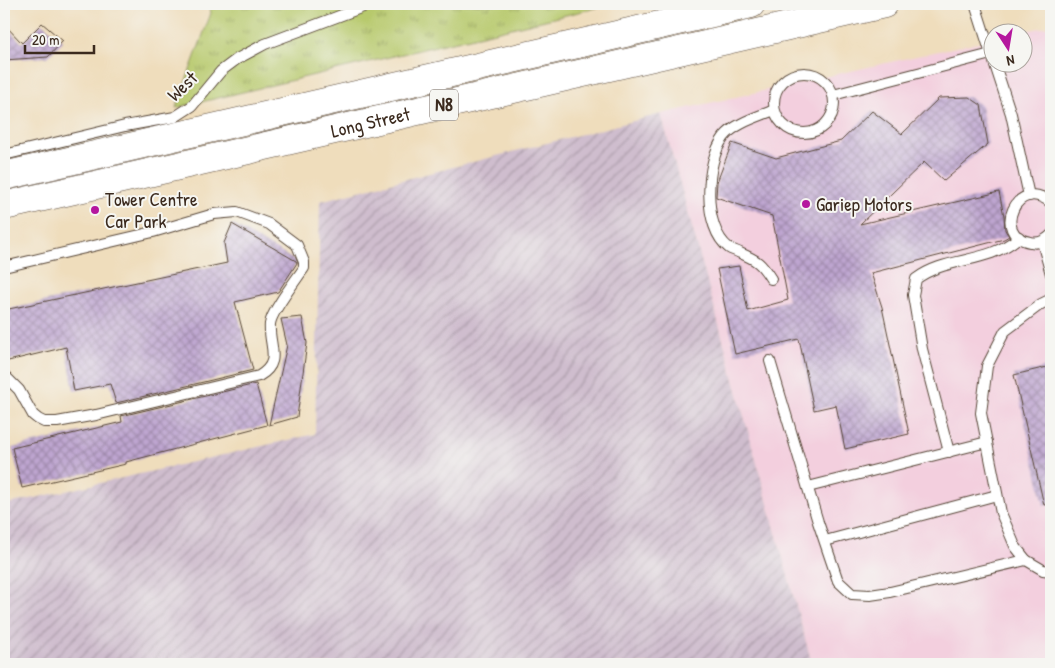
<svg xmlns="http://www.w3.org/2000/svg" width="1055" height="668" viewBox="0 0 1055 668" font-family="'Patrick Hand',sans-serif">
	<style>
		.built { fill: #f3cfde }
		.industrial { fill: url(#industrial-furrows) }
		.grass { fill: url(#grass-tufts); stroke: #797a45 }
		.building { fill: url(#building-cross-hatch) }
		.lines { fill: none; stroke-linecap: round; stroke-linejoin: round }
		.service-casing { stroke: #564536; stroke-width: 12 }
		.trunk-casing { stroke: #564536; stroke-width: 29 }
		.service { stroke: #fff; stroke-width: 10 }
		.trunk { stroke: #fff; stroke-width: 28 }
		.poi-dot { fill: #b5179e; stroke: #f6f6f2; stroke-width: 2 }
		.labels { text-anchor: middle; stroke-width: 4; stroke-linejoin: round; paint-order: stroke }
		.shield { fill: #f6f6f2; stroke: #73675e; stroke-width: 1 }
		.shield-label { font-size: 18px; font-weight: bold; fill: #3b2a1e }
		.street-label { font-size: 19px; fill: #3b2a1e; stroke: #f6f6f2 }
		.poi-label { font-size: 19px; fill: #3b2a1e; stroke: #f6f6f2; text-anchor: start }
	</style>
	<defs>
		<pattern id="industrial-furrows" width="10" height="10" patternUnits="userSpaceOnUse" patternTransform="scale(1.25)"><rect width="10" height="10" fill="#cfbdce"/><path d="M-1 1l2-2M0 10L10 0M9 11l2-2" fill="none" stroke="#a99aa7"/></pattern>
		<pattern id="grass-tufts" width="24" height="20" patternUnits="userSpaceOnUse" patternTransform="scale(1.25)"><rect width="24" height="20" fill="#b7c96c"/><path d="M3 7l-1-3M5 7V3M7 7l1-3M15 17l-1-3M17 17v-4M19 17l1-3" fill="none" stroke="#96a358"/></pattern>
		<pattern id="building-cross-hatch" width="8" height="8" patternUnits="userSpaceOnUse" patternTransform="scale(1.25)"><rect width="8" height="8" fill="#bea5d0"/><path d="M0 0l8 8M0 8l8-8" fill="none" stroke="#9c87a8"/></pattern>
	</defs>
	<rect width="100%" height="100%" fill="#f6f6f2"/>
	<filter id="ink" filterUnits="userSpaceOnUse"><feTurbulence type="fractalNoise" baseFrequency=".02" numOctaves="2"/><feDisplacementMap in="SourceGraphic" scale="10" xChannelSelector="R" yChannelSelector="G"/><feConvolveMatrix kernelMatrix="1 2 1 2 8 2 1 2 1" color-interpolation-filters="sRGB"/></filter>
	<filter id="wash" filterUnits="userSpaceOnUse"><feTurbulence type="fractalNoise" baseFrequency=".0096" numOctaves="4" result="noise"/><feDisplacementMap in="SourceGraphic" scale="20" xChannelSelector="R" yChannelSelector="G"/><feGaussianBlur stdDeviation="1.12" result="paint"/><feColorMatrix in="noise" values="0 0 0 0 0 0 0 0 0 0 0 0 0 0 0 0 0 1.4 0 .05"/><feComposite in="paint" operator="in"/></filter>
	<g filter="url(#wash)">
		<rect width="100%" height="100%" fill="#efddbc"/>
		<polygon class="built" points="1051,26 1051,664 812,664 661,114 992,39 992,62 1022,62 1022,32 1020,32"/>
		<polygon class="industrial" points="661,114 812,664 4,664 4,505 315,434 320,201"/>
		<polygon class="grass" points="209,4 608,4 608,5 176,108 211,13"/>
		<g id="blocks">
			<g class="building">
				<polygon points="42,23 63,41 48,57 4,60 4,24 22,43"/>
				<polygon points="969,97 981,105 988,144 944,181 924,162 860,224 999,192 1004,216 1005,230 1009,236 1004,239 871,273 882,307 909,434 845,449 836,405 814,410 799,339 735,354 717,269 739,266 748,311 788,300 772,216 716,197 717,182 732,143 776,158 841,141 872,111 902,134 939,98"/>
				<polygon points="232,224 296,261 297,263 278,292 235,302 253,370 116,403 110,384 74,391 66,347 4,362 4,310 227,263 224,243"/>
				<polygon points="302,317 307,343 297,417 269,425 287,345 281,319"/>
				<polygon points="1051,366 1051,504 1044,505 1014,375"/>
				<polygon points="256,384 267,425 126,462 126,464 22,488 12,448 122,422 121,416"/>
			</g>
		</g>
	</g>
	<g filter="url(#ink)">
		<use href="#blocks" fill-opacity="0" stroke="#564536" stroke-width="1"/>
		<g class="lines">
			<g class="service-casing">
				<g id="service">
					<polyline points="975,4 992,57"/>
					<polyline points="994,62 1011,114 1029,196"/>
					<circle cx="804" cy="103" r="30"/>
					<polyline points="833,95 991,54"/>
					<polyline points="4,155 125,126 175,117 192,106 221,71 237,59 265,44 371,4"/>
					<path d="M1051,203C1017,174 991,236 1030,242C1038,244 1045,241 1051,235"/>
					<polyline points="1042,242 1051,274"/>
					<path d="M4,267L153,232L214,214L237,212L269,224L297,245L304,262V268C296,280 271,312 270,324C268,345 283,362 259,376L96,415L57,422H44L38,419L33,415L19,390L4,375"/>
					<path d="M771,279C761,263 757,260 740,253C737,251 732,250 729,248C702,228 705,162 724,137C735,123 758,117 774,110"/>
					<polyline points="1051,299 1041,304 1005,331 987,366 981,413 1001,513 1015,546 1026,560 1043,570 1051,571"/>
					<polyline points="770,361 818,522 838,581 852,594 870,595 890,592 1026,560"/>
					<path d="M949,452L922,349L913,295L916,279C946,256 987,265 1019,237"/>
					<polyline points="808,487 987,442"/>
					<polyline points="825,541 997,495"/>
				</g>
			</g>
			<g class="trunk-casing">
				<g id="trunk">
					<polyline points="4,176 751,4"/>
					<path id="s1" d="M4,206L884,4"/>
				</g>
			</g>
			<use href="#service" class="service"/>
			<use href="#trunk" class="trunk"/>
		</g>
	</g>
	<g class="poi-dot">
		<circle cx="806" cy="204" r="5"/>
		<circle cx="95" cy="210" r="5"/>
	</g>
	<g class="labels">
		<rect class="shield" x="430" y="89.5" width="28" height="31" rx="4"/>
		<g class="shield-label">
			<text x="444" y="111">N8</text>
		</g>
		<g class="street-label">
			<text transform="translate(182 86) rotate(-44)" y="7">West</text>
			<text dy="7" stroke="none"><textPath href="#s1" startOffset="376">Long Street</textPath></text>
		</g>
		<g class="poi-label">
			<text x="105" y="206">Tower Centre<tspan x="105" dy="22">Car Park</tspan></text>
			<text x="816" y="211">Gariep Motors</text>
		</g>
	</g>
	<rect width="1055" height="668" fill="none" stroke="#f6f6f2" stroke-width="20"/>
	<g transform="translate(1008 48) rotate(168)"><circle r="24" fill="#f6f6f2" stroke="#aba49d"/>
	<path d="M0-4L9 19L0 12L-9 19Z" fill="#b5179e"/>
	<text y="-8" font-size="14" font-weight="bold" text-anchor="middle" fill="#3b2a1e">N</text>
	</g>
	<path d="M25 45v8h69v-8" fill="none" stroke="#3b2a1e" stroke-width="2.5"/>
	<text x="32" y="45" font-size="15" fill="#3b2a1e" stroke="#f6f6f2" stroke-width="4" paint-order="stroke">20 m</text>
</svg>
